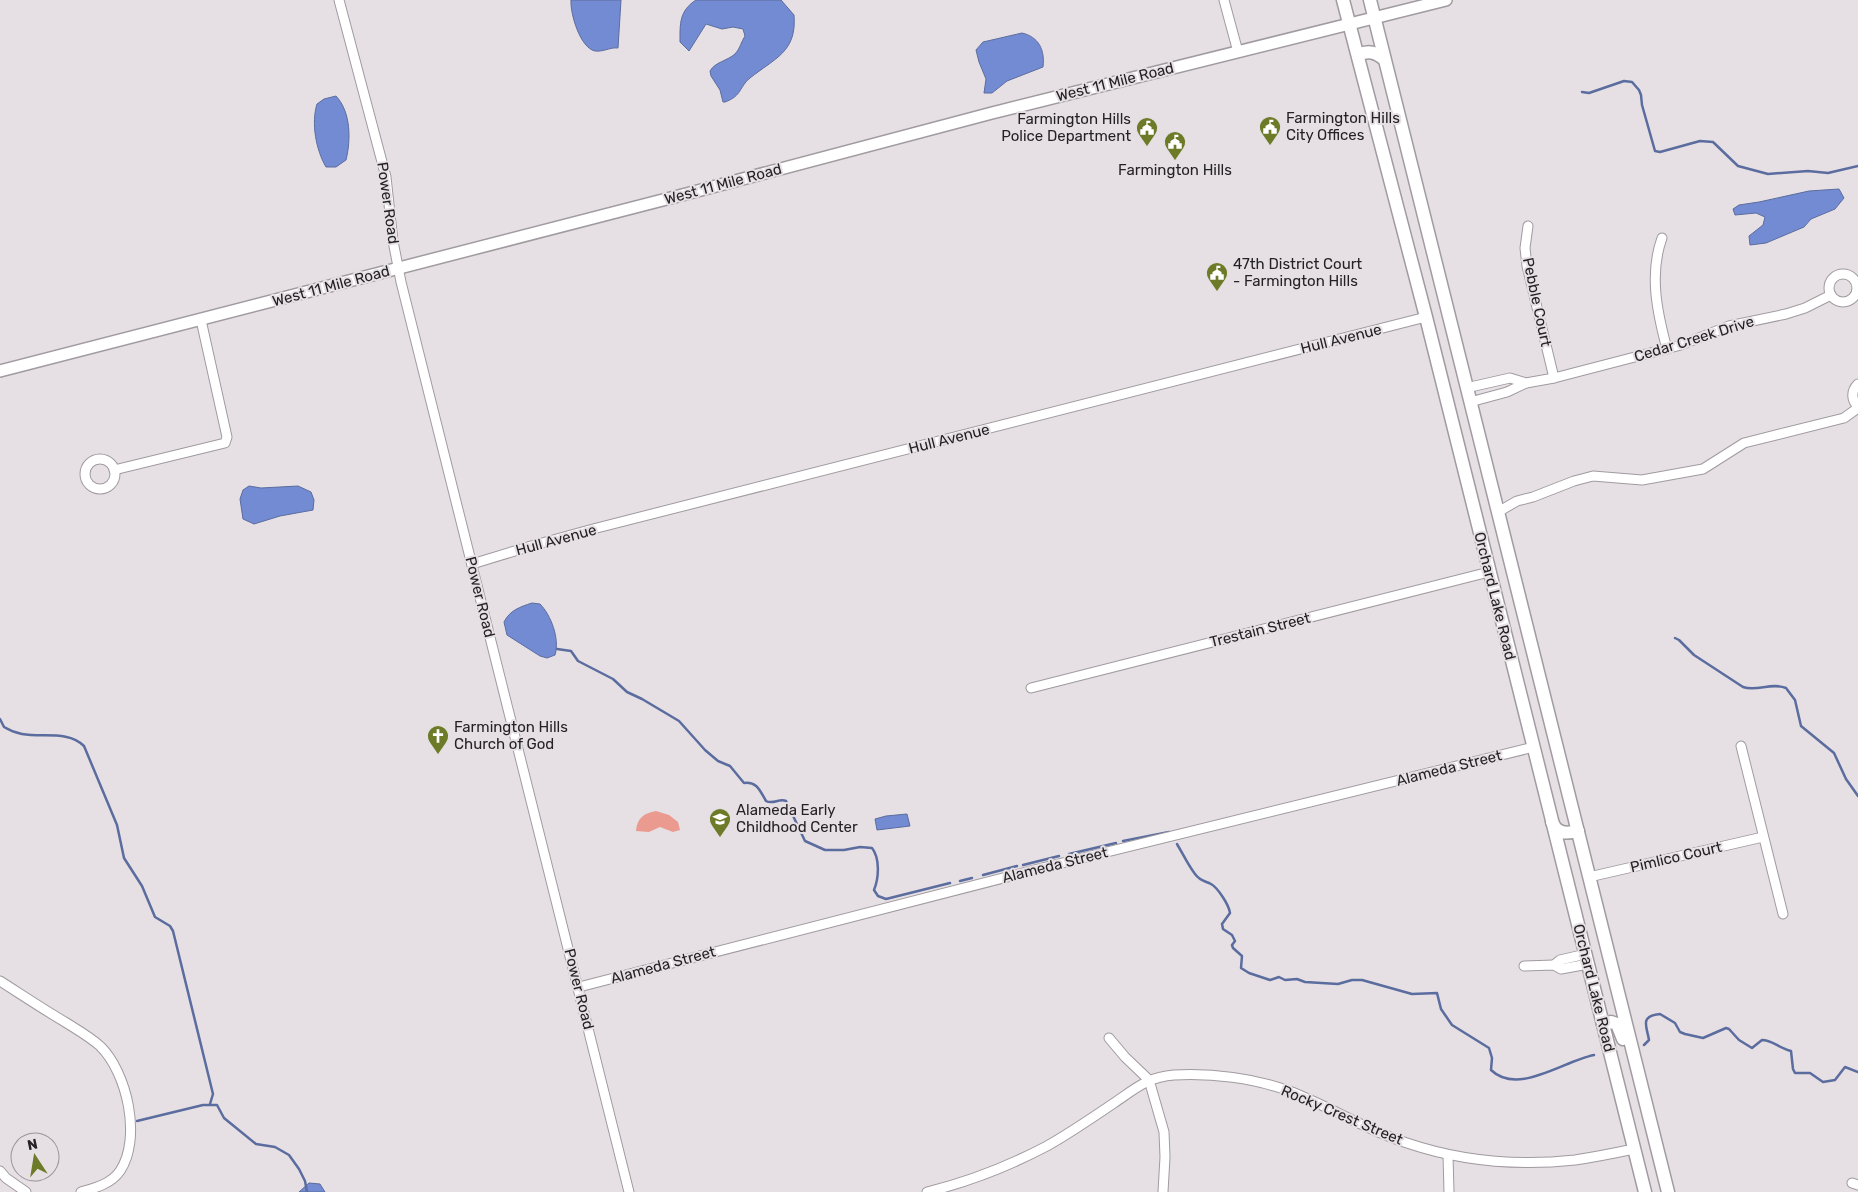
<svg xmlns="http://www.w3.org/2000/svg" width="1858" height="1192" viewBox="0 0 1858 1192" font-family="Rubik,sans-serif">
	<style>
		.green { fill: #ea9a8f }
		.water { fill: #738bd2; stroke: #5b6c9e }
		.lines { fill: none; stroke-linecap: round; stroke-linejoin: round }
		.stream { stroke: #5b6c9e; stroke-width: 2.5 }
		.minor-casing { stroke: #a09ba0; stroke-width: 11 }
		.tertiary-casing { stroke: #a09ba0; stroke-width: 14 }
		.secondary-casing { stroke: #a09ba0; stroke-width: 15 }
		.minor { stroke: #fff; stroke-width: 9 }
		.tertiary { stroke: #fff; stroke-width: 11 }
		.secondary { stroke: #fff; stroke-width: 12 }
		.labels { text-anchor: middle; stroke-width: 4; stroke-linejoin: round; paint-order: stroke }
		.street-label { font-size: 15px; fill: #242224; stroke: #e6e0e5 }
		.poi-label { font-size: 15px; fill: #242224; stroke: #e6e0e5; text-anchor: start }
	</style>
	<rect width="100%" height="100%" fill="#e6e0e5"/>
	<path class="green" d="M656,811L669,815L678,822L680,830L673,832L660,827L649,832L636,831C637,818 644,813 656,811Z"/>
	<g class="water">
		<path d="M571,0H621L618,48C610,47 604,52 595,51C580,48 570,13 571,0Z"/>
		<path d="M696,0H781L794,15C797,52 775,58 750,78C739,87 742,96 725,102H723L720,90L711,76L710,71C715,62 727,61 735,54C740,49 741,42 745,36L743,29L733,27L722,29L706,24L689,51L680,42C680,24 679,11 696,0Z"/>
		<path d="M1022,33C1039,37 1045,50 1043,67L1007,81L992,93H984L986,79L979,62L976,50L983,42Z"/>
		<path d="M336,96C351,112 351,140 346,160L336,167H326C316,150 311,123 317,104L324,99Z"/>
		<polygon points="1839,189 1844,198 1835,209 1811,219 1804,227 1766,243 1750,245 1749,236 1763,225 1765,217 1756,213 1735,215 1733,209 1739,205 1759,202 1809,191"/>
		<polygon points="249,486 261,488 298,486 311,492 314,500 313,510 280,516 254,524 243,519 240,499 243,490"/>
		<path d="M532,603L540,604C551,615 560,639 555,655L547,658L540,656L507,635L504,622C510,610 520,607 532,603Z"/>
		<polygon points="907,814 910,826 877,830 875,819 886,816"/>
		<polygon points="309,1183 320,1184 325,1192 299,1192"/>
	</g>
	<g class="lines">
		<g class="stream">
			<polyline points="1582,92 1589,93 1624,81 1632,82 1639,90 1641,95 1642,105 1655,151 1660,152 1700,141 1713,142 1738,166 1768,174 1808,171 1828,173 1858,166"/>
			<path d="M1675,638L1679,640L1694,655L1743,687C1757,692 1771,682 1786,688L1795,700L1801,726L1834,753L1846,779L1858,796"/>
			<path d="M557,649L571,651L578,661L613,679L627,692L642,699L679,721L705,750L718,761L730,766L744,783C757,781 760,791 766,801C773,805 779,798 786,801L805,841L825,850H844L860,847L872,848C880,858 879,878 874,890L878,896L886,899L950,883"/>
			<path d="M0,719L4,727C9,730 17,733 22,734C43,738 68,730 84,746L117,825L124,858L142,886L155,917L170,926L173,931L213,1094L210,1104"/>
			<polyline points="1123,841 1169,832"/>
			<path d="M1177,844C1183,854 1188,865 1195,874C1200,881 1205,881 1211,884C1218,888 1229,905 1230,913L1222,924L1223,929L1232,935L1235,941L1232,945L1233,948L1242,956L1241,968L1249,973L1270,980L1279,977L1285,980L1297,979L1305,982L1338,984L1352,980H1362L1412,994L1437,993L1441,1009L1452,1025L1489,1048L1492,1058L1491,1070C1518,1096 1563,1061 1594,1055"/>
			<polyline points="1069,854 1116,843"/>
			<polyline points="1023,865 1059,856"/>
			<polyline points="983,875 1017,866"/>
			<polyline points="960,881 972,878"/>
			<path d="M1644,1045L1649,1040C1647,1027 1639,1016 1660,1014L1675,1023L1680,1032L1685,1034L1703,1038L1726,1028L1729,1029L1739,1040L1752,1048L1762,1040C1772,1040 1779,1048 1791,1051L1793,1069L1795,1073H1810L1823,1082L1835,1080L1845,1067L1858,1072"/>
			<polyline points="137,1121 203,1105 217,1105 224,1118 256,1144 275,1147 289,1155 299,1169 305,1181 307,1192"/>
		</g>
		<g class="minor-casing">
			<g id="minor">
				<polyline points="339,0 386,177 393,241 401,282 629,1192"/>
				<polyline points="1224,0 1238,52"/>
				<polyline points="1528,226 1525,248 1527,266 1554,378"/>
				<path d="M1662,238C1649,274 1657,312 1667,349"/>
				<circle cx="1843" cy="288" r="14"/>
				<path d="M1858,384C1851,391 1851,399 1858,407"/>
				<polyline points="1466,388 1510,378 1526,383"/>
				<polyline points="1470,402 1507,392 1526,383 1554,378 1681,345 1729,326 1786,314 1805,308 1831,295"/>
				<circle cx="100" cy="474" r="15"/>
				<polyline points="114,470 225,443 227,437 201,320"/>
				<polyline points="1498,512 1517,501 1533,497 1574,481 1593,476 1642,480 1703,469 1744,443 1844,418 1858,408"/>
				<polyline points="472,564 531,546 593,529 1426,317"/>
				<polyline points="1031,688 1489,572"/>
				<polyline points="1741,746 1783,914"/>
				<polyline points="1589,877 1763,837"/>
				<polyline points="1554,965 1560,960 1586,954"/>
				<polyline points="1524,966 1554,965 1561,969 1588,964"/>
				<path d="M0,981C22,995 43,1009 65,1022C76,1029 90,1037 100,1046C127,1072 142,1138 120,1171C111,1184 95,1188 81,1192"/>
				<polyline points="579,987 1050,866 1534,747"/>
				<polyline points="1109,1038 1125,1057 1149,1080 1164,1132 1165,1157 1163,1192"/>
				<polyline points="1448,1155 1449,1192"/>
				<polyline points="0,1171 6,1178 26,1192"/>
				<polyline points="1852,1183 1858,1185"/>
				<path d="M927,1192C968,1182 1009,1166 1047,1146C1070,1133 1092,1118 1114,1103C1135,1089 1147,1077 1174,1075C1212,1073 1254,1078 1289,1091C1329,1106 1366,1130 1407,1143C1460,1161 1519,1166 1575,1160C1595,1157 1615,1153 1634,1149"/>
			</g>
		</g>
		<g class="tertiary-casing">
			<polyline id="tertiary" points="0,371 686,194 992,113 1446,0"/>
		</g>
		<g class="secondary-casing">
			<g id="secondary">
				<polyline points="1343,0 1426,317 1645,1192"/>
				<polyline points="1370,0 1668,1192"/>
				<path d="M1358,55C1368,50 1376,52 1384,59"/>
				<path d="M1552,822C1557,834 1566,834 1578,831"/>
				<polyline points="1603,1024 1611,1022 1617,1024 1623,1039"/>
			</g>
		</g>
		<use href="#minor" class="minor"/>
		<use href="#tertiary" class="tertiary"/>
		<use href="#secondary" class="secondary"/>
	</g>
	<defs>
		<g id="civic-pin" transform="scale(1.125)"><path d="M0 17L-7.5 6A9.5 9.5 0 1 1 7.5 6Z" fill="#6d7b28" stroke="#e6e0e5"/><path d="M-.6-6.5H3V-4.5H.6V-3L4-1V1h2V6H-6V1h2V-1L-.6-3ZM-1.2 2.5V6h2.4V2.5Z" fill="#fff"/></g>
		<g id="church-pin" transform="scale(1.125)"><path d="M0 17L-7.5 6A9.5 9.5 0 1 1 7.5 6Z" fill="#6d7b28" stroke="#e6e0e5"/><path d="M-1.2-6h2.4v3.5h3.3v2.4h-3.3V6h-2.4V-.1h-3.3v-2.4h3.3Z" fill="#fff"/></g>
		<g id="school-pin" transform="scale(1.125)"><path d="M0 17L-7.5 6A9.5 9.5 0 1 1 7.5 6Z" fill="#6d7b28" stroke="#e6e0e5"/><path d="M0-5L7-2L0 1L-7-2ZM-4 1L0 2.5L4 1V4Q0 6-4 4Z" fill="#fff"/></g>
	</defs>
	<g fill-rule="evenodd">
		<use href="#civic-pin" x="1270" y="127"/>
		<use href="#civic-pin" x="1147" y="128"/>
		<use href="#civic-pin" x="1175" y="142"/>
		<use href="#civic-pin" x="1217" y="273"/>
		<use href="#church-pin" x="438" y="736"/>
		<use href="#school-pin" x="720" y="819"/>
	</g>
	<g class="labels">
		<g class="street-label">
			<text transform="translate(1115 82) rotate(-14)" y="5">West 11 Mile Road</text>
			<text transform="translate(723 184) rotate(-15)" y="5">West 11 Mile Road</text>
			<text transform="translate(388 203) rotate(82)" y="5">Power Road</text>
			<text transform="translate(331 286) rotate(-15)" y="5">West 11 Mile Road</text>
			<text transform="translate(1537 302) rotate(78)" y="5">Pebble Court</text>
			<text transform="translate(1341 339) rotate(-14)" y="5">Hull Avenue</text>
			<text transform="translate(1694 339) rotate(-17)" y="5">Cedar Creek Drive</text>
			<text transform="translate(949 439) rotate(-14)" y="5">Hull Avenue</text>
			<text transform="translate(556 540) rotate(-15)" y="5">Hull Avenue</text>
			<text transform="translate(1495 596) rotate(76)" y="5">Orchard Lake Road</text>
			<text transform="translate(480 597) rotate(76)" y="5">Power Road</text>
			<text transform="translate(1260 630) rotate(-14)" y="5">Trestain Street</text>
			<text transform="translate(1449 768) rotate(-14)" y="5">Alameda Street</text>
			<text transform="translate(1676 857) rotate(-13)" y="5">Pimlico Court</text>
			<text transform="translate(1055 865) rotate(-14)" y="5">Alameda Street</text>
			<text transform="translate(663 965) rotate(-15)" y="5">Alameda Street</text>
			<text transform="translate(1594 988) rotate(76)" y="5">Orchard Lake Road</text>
			<text transform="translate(579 989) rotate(76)" y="5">Power Road</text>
			<text transform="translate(1342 1115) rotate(23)" y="5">Rocky Crest Street</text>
		</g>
		<g class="poi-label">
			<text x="1286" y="123">Farmington Hills<tspan x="1286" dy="17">City Offices</tspan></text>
			<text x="1131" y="124" text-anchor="end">Farmington Hills<tspan x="1131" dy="17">Police Department</tspan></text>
			<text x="1175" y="175" text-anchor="middle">Farmington Hills</text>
			<text x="1233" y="269">47th District Court<tspan x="1233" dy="17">- Farmington Hills</tspan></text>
			<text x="454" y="732">Farmington Hills<tspan x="454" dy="17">Church of God</tspan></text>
			<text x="736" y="815">Alameda Early<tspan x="736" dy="17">Childhood Center</tspan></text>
		</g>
	</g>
	<g transform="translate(35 1157) rotate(348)"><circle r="24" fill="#e6e0e5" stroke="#989498"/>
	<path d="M0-4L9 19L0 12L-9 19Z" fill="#6d7b28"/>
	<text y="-8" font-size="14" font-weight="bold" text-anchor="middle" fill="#242224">N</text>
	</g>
</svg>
